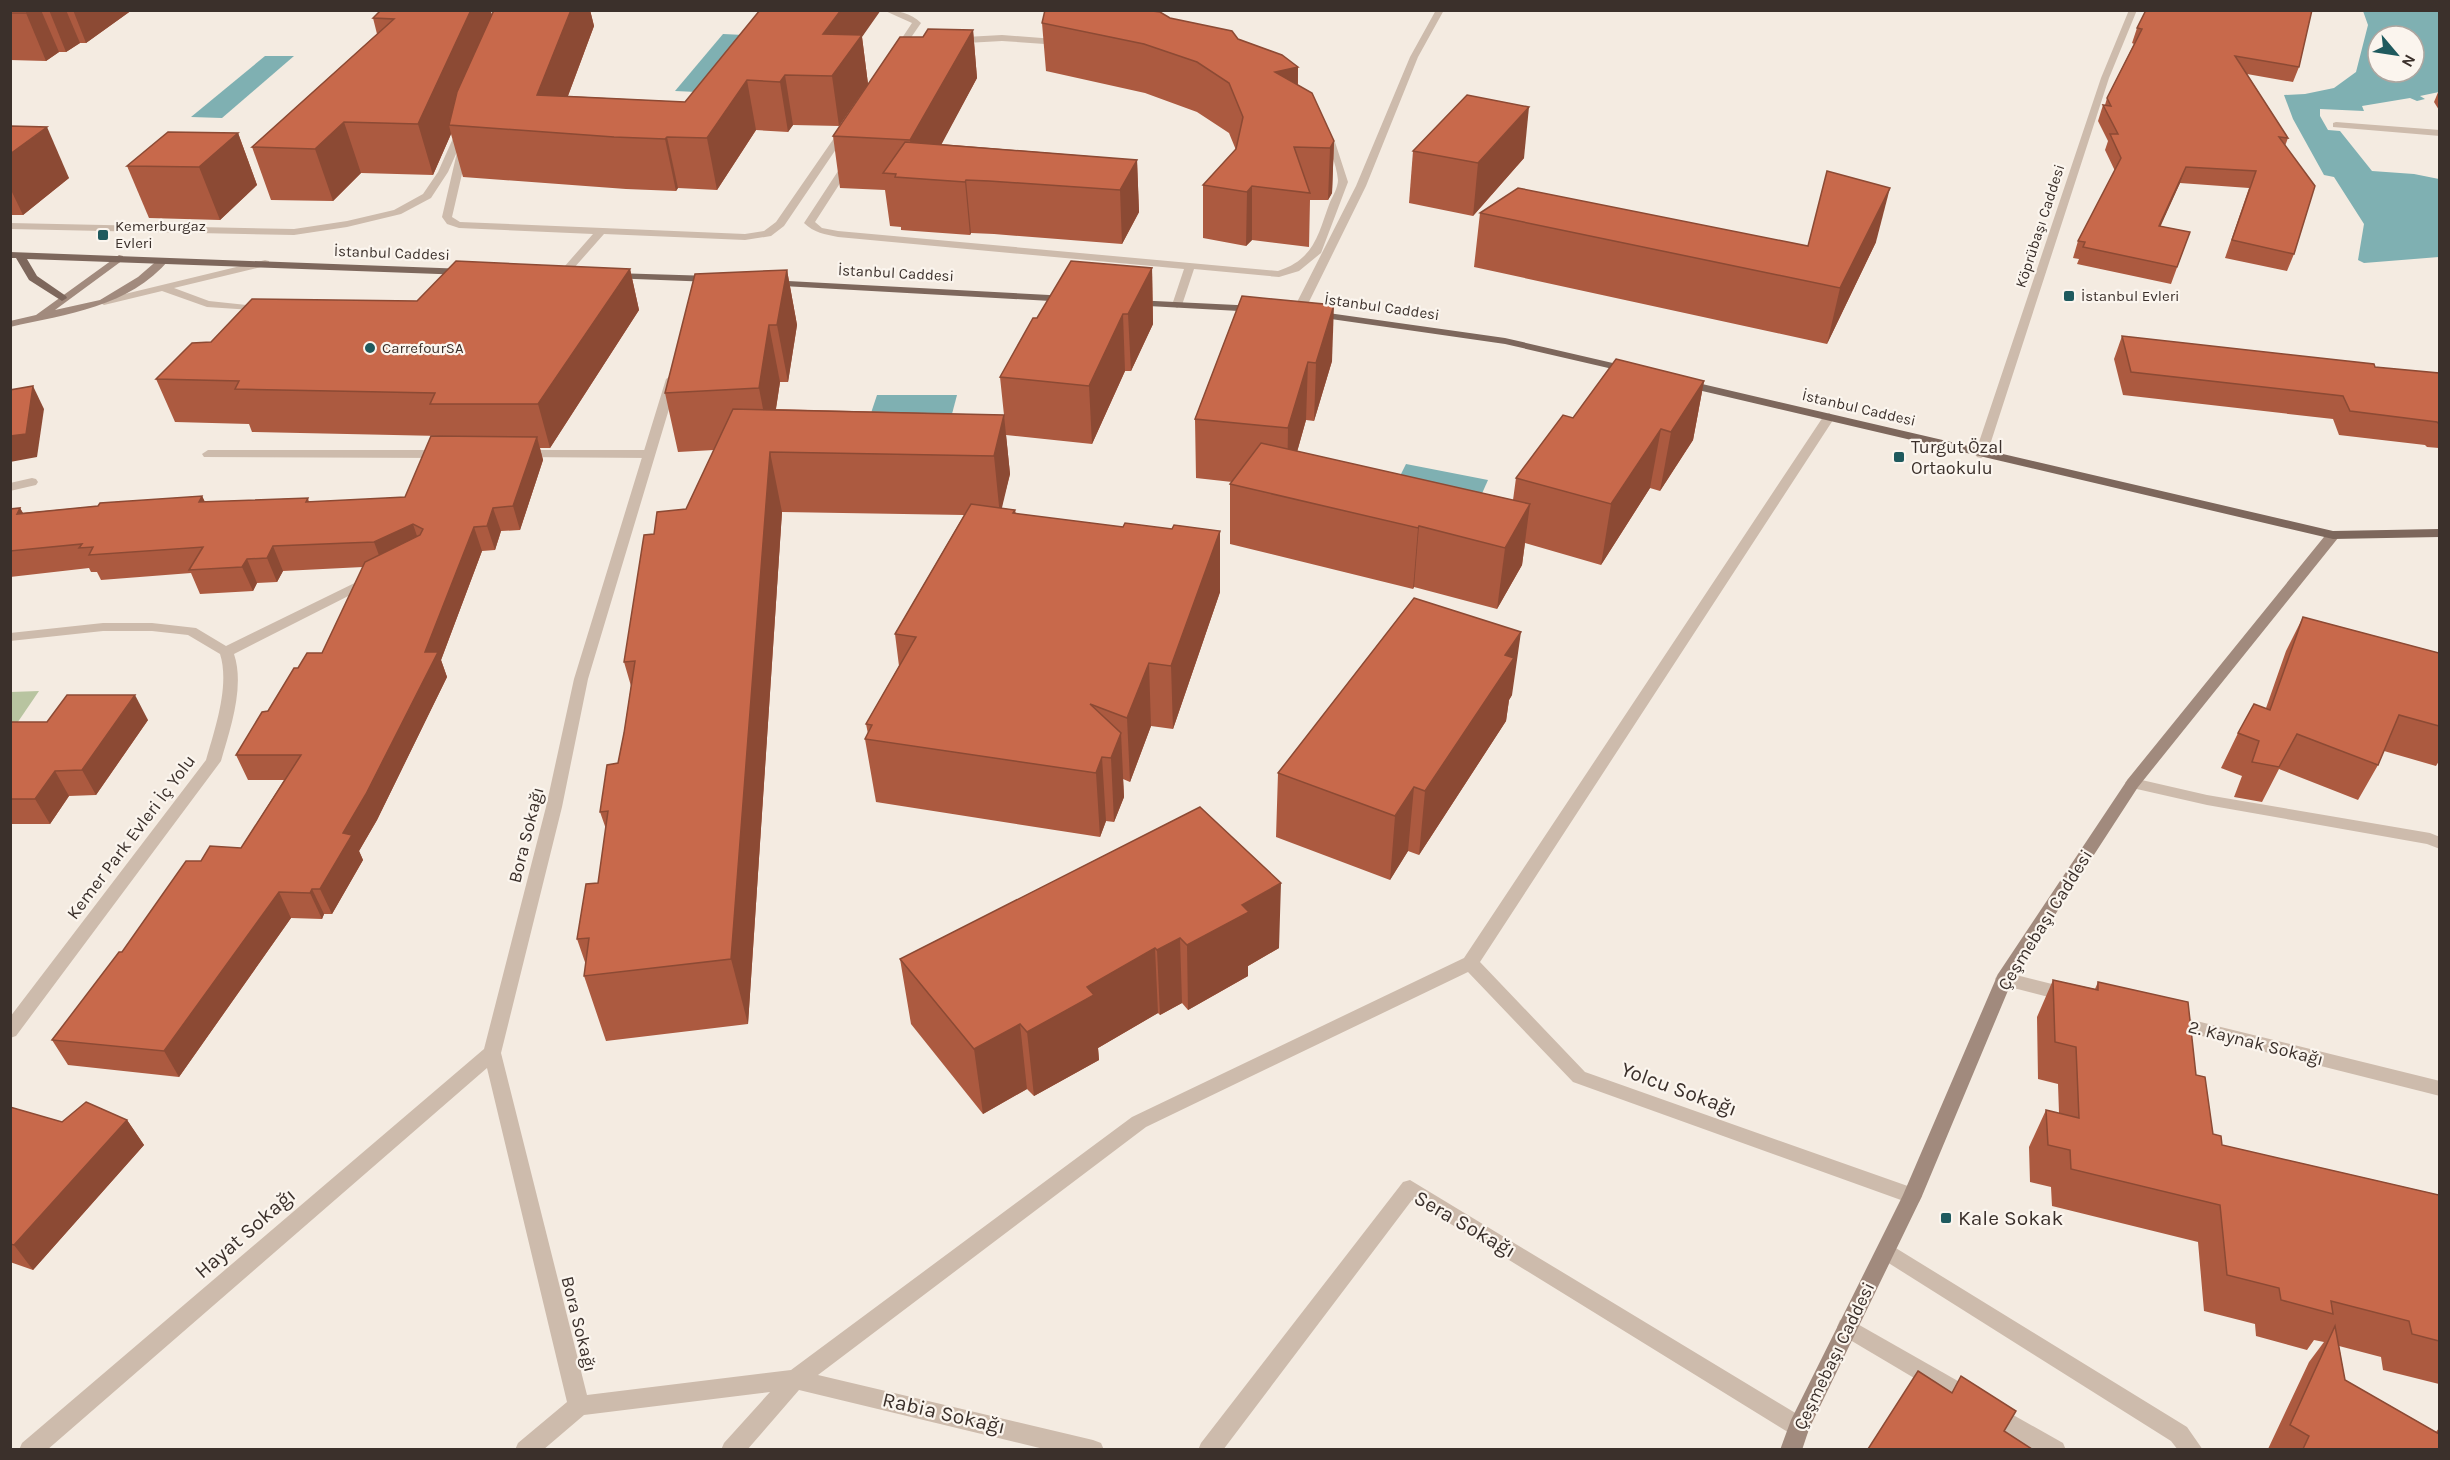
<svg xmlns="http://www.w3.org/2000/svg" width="2450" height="1460" viewBox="0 0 2450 1460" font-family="Karla,sans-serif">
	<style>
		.green { fill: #b8c4a0 }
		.water { fill: #7fb0b2; fill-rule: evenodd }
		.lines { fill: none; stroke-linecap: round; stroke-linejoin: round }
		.service { fill: #cdbbac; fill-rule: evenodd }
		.minor { fill: #cdbbac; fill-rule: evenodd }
		.tertiary { fill: #cdbbac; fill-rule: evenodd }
		.secondary { fill: #a18a7d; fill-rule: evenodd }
		.primary { fill: #7d675c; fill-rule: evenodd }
		.wall { fill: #ac5a40 }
		.shaded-wall { fill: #8c4a34 }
		.building { fill: #c8694b; stroke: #8c4a34; stroke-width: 1.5 }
		.poi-dot { fill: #1f5a5e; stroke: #fbf5ee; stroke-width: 2 }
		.labels { text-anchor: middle; stroke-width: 4.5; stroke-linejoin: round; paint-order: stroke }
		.far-poi-label { font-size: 15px; fill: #3b302b; stroke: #fbf5ee; text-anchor: start }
		.far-street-label { font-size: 15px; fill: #3b302b; stroke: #fbf5ee }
		.poi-label { font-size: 18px; fill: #3b302b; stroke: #fbf5ee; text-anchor: start }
		.street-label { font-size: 18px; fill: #3b302b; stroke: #fbf5ee }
		.near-street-label { font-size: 21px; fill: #3b302b; stroke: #fbf5ee }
		.near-poi-label { font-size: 21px; fill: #3b302b; stroke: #fbf5ee; text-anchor: start }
	</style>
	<rect width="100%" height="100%" fill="#f4ebe1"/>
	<polygon class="green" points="39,691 11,732 11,692"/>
	<g class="water">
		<path d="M2363,11H2439V92L2420,96L2425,99L2417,101L2410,98L2362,106L2364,111L2320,109V116L2328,130L2340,131L2372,171L2414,174L2439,179V257L2364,263L2358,260L2364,224L2334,177L2324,175L2293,119L2284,95L2305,94L2334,88L2356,72L2368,25ZM2378,36H2414V72H2378Z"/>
		<polygon points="723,34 744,35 697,92 675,91"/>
		<polygon points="265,56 294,56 222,118 191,117"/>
		<polygon points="877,395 957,395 952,414 871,413"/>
		<polygon points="1406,464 1488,480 1480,498 1397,482"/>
	</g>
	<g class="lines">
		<g class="service">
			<path d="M883,10C897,10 911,13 921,23L899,55L892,53L912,23Z"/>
			<polygon points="2336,122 2440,130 2440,136 2333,127 2333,123"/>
			<polygon points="844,127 849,130 784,226 771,236 745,240 604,234 566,277 562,278 557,275 593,234 459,228 447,224 442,217 458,148 463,145 468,148 452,217 460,222 745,234 764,231 776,222 841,128"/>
			<polygon points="265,260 269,261 269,265 174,288 209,301 266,307 266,311 207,307 162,291 104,305 99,302 100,300"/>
			<polygon points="208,450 442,450 448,454 442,458 204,457 202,454"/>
			<polygon points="523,450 649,450 655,454 649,458 519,457 517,454"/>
			<polygon points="32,478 36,479 38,482 36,485 10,491 10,483"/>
			<path d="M371,575L376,576L378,579L376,582L234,654C245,687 230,729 221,761L16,1036L10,1038V1017L206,760C215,729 230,685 220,654L188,635L152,631H103L10,641V633L103,623H152L196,628L226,646Z"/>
		</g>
		<g class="minor">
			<polygon points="1436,10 1444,10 1418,57 1366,186 1304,312 1302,314 1294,314 1292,312 1356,186 1410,57"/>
			<path d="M1002,35L1107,43L1194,59L1254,80L1310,114L1335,142L1348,182L1321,253L1299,271L1279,277L1194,269L1182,305L1177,308L1172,305L1184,269L838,237C825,234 814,233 804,223L920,46L947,38ZM1002,41C1064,45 1127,48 1188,63C1243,76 1333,116 1338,180C1338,187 1333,196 1330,202C1318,234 1315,259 1278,271L838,231L822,228L815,222L926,50L948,44Z"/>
			<polygon points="463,124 468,127 448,172 431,198 401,214 347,227 294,235 10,229 10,223 294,229 347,221 394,210 423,194 438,172 458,127"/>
			<polygon points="672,375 678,379 588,679 562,807 501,1053 587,1395 791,1370 1132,1117 1464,958 1823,417 1829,413 1835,417 1480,962 1585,1072 1919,1190 1922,1196 1919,1202 1912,1204 1573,1082 1468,972 1146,1127 818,1375 1093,1440 1101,1443 1104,1450 1048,1450 799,1390 747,1450 721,1450 724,1443 770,1392 584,1415 543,1450 515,1450 518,1443 567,1402 487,1068 47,1450 19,1450 22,1443 484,1049 546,807 574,679 666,379"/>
			<polygon points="2133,778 2207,795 2430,833 2440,837 2440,849 2427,844 2207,805 2128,787 2125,783 2128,779"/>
			<polygon points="2004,972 2068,988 2074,990 2077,995 2074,1000 2068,1002 1998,984 1995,979 1998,974"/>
			<polygon points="2172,1015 2440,1081 2440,1096 2166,1027 2163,1022 2166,1017"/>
			<polygon points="1410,1180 1807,1420 1810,1427 1807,1434 1799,1437 1791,1434 1412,1200 1223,1450 1198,1450 1201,1443 1403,1182"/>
			<polygon points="1886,1242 2187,1427 2203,1450 2178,1450 2171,1441 1879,1257 1876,1251 1879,1245"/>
			<polygon points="1847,1318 1979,1393 1982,1400 1979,1407 1971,1410 1963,1407 1840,1334 1837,1327 1840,1320"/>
			<polygon points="1992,1403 2063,1443 2066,1450 2034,1450 1984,1420 1981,1413 1984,1406"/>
		</g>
		<polygon class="tertiary" points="2129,10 2137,10 2109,78 1987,454 1981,458 1977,457 1975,454 2101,78"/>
		<g class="secondary">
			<path d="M119,255L123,256V260L55,310L100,300L138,277L160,258H168L169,260C129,307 67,314 10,327V321L36,315Z"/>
			<polygon points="2333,531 2340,535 2338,538 2138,787 2012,981 1922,1196 1809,1429 1802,1450 1780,1450 1791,1420 1903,1195 1998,974 2128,779 2328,532"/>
		</g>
		<g class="primary">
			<polygon points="10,252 466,269 471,272 466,275 27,259 37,276 66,296 67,298 62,301 29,280 16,258 10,258"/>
			<polygon points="613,273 712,276 717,279 712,282 609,278 608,276"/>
			<polygon points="769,280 1068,296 1073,299 1068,302 765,285 765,281"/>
			<polygon points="1134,300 1257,306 1263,309 1257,312 1130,305 1130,301"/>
			<polygon points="1314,311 1505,338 1630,367 1636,370 1630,373 1505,344 1310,316 1310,312"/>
			<polygon points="1685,380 2333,531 2440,529 2440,537 2333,539 1681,386 1681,382"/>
		</g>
	</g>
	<g class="wall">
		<polygon points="10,10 132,10 86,43 80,43 66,52 59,52 46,61 10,60"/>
		<polygon points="381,10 492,10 491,12 492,15 494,10 590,10 594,26 568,96 685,102 862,37 868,84 839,126 793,125 788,132 756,130 717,190 678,188 676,191 626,189 463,177 451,134 433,175 361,173 333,201 271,200 252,147 377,34 373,18"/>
		<polygon points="1170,18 1238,39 1298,67 1298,85 1334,141 1332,193 1328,200 1310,200 1309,247 1252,240 1246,246 1203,238 1203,185 1236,150 1229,133 1197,112 1145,93 1046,71 1042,23"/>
		<polygon points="2137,28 2299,67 2293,82 2247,74 2288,138 2285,146 2294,254 2287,271 2225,258 2249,188 2180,183 2160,226 2190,232 2171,284 2077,264 2079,259 2073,258 2078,241 2115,171 2105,150 2108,141 2098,121 2103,105 2105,105 2107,98 2134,44 2132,43"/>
		<polygon points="973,30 977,78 941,144 1137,160 1139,212 1122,244 994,234 971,233 970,235 901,230 901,227 890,226 885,190 840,188 833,136 923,37"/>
		<polygon points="2439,90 2439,110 2434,102"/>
		<polygon points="10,126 69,178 23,215 10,215"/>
		<polygon points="238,133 257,185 220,220 149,218 127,166"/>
		<polygon points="1413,151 1524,158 1473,216 1409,203"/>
		<polygon points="1480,213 1808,246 1876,242 1827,344 1474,267"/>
		<polygon points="1152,268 1153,324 1131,371 1125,371 1092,444 1006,435 1010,474 1001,508 1015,510 1016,514 1123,527 1220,531 1220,592 1173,729 1151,726 1130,782 1123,779 1124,797 1114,822 1106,821 1100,837 876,802 865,739 868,734 866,724 899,666 895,634 964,515 782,512 748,1024 606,1041 584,976 586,965 577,939 598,883 606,829 600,812 618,763 624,733 631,686 624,662 654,534 686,509 714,450 678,452 665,393 787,270 797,325 788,382 780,382 776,409 1004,415 1000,377 1037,318"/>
		<polygon points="630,269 639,310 550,448 540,448 543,460 520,530 501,531 495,550 482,551 441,660 447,677 377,820 359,851 363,860 332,914 324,914 322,919 291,918 179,1077 68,1065 52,1040 122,952 201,861 241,848 284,780 248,780 236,755 298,668 322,653 363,567 283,571 277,582 257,583 253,591 200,594 191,573 101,580 97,572 91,572 89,568 10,577 10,509 20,508 23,513 202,496 205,502 308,498 309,502 405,497 440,436 252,432 249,424 175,422 156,379 211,342 417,301"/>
		<polygon points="1242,296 1332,361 1314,421 1306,420 1297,452 1513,500 1516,478 1573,418 1704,381 1693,440 1660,491 1650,488 1601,565 1525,543 1522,565 1497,609 1414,587 1413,589 1230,544 1230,484 1232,482 1196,478 1195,419"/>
		<polygon points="2122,336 2375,367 2439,373 2439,448 2427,447 2425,445 2339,435 2333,419 2123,395 2114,359"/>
		<polygon points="2303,617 2439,653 2439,761 2436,766 2384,751 2378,765 2358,800 2279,769 2262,802 2234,797 2242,776 2221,768 2238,733 2266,708 2286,651"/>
		<polygon points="1512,695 1509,700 1506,721 1419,855 1408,851 1390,880 1276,837 1278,773"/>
		<polygon points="148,720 96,795 69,796 50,824 10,824 10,724"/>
		<polygon points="1200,807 1279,948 1248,966 1248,976 1188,1010 1182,1003 1160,1015 1158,1013 1098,1048 1099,1060 1034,1096 1027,1089 983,1114 911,1024 900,959"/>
		<polygon points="2053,980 2095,989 2098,982 2196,1075 2213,1134 2222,1145 2439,1195 2439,1384 2383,1370 2381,1357 2339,1346 2345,1380 2436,1432 2439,1428 2439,1449 2268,1449 2309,1362 2324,1342 2314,1340 2307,1350 2256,1336 2255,1324 2204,1311 2198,1242 2052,1206 2051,1187 2030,1182 2029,1147 2046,1110 2059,1113 2058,1084 2038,1079 2037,1017"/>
		<polygon points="10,1107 62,1122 127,1120 144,1145 33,1270 10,1262"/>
	</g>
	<g class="shaded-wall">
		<polygon points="30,10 41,10 59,52 46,61 26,13"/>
		<polygon points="49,10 66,10 80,43 66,52"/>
		<polygon points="73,10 132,10 86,43"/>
		<polygon points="465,10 492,10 491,12 496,30 449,125 451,134 433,175 418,124"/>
		<polygon points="571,10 590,10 594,26 554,133 537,95"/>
		<polygon points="841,10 881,10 862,37 868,84 839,126 832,76 823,34"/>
		<polygon points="973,30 977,78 923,179 914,178 910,140"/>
		<polygon points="1298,67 1297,116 1275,72"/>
		<polygon points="785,75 793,125 788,132 780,82"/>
		<polygon points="747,80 756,130 717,190 707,138"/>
		<polygon points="1529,107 1524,158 1473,216 1478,163"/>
		<polygon points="344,122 361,173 333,201 315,149"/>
		<polygon points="47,127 69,178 23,215 10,188 10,154"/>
		<polygon points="238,133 257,185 220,220 199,167"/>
		<polygon points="667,137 678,188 676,191 665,139"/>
		<polygon points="1334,141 1332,193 1328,200 1330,148"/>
		<polygon points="1137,160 1139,212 1122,244 1120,190"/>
		<polygon points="2186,167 2180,183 2153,243 2159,226"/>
		<polygon points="966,180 971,233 970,235 965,182"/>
		<polygon points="1252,186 1252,240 1246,246 1247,192"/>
		<polygon points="1890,188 1876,242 1827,344 1840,288"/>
		<polygon points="1152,268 1153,324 1131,371 1128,314"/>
		<polygon points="630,269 639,310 550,448 538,404"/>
		<polygon points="787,270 797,325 788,382 777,325"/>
		<polygon points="1334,305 1332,361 1314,421 1316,363"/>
		<polygon points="1123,314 1125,371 1092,444 1089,386"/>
		<polygon points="769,325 780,382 770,446 759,388"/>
		<polygon points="1308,362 1306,420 1287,487 1288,428"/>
		<polygon points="1704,381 1693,440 1660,491 1671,432"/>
		<polygon points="33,386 44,409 37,457 10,462 10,436"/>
		<polygon points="1004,415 1010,474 1000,516 994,456"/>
		<polygon points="1661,429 1650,488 1601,565 1611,504"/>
		<polygon points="537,437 543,460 520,530 513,506"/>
		<polygon points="770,452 782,512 748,1024 731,959"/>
		<polygon points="202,496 213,519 199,502"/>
		<polygon points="1530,504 1522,565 1497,609 1505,548"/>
		<polygon points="20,508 33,532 17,514"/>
		<polygon points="493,508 501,531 495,550 487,526"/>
		<polygon points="413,524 421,548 383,566 374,542"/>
		<polygon points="1419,526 1414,587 1413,589 1418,528"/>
		<polygon points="474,527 482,551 441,660 447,677 377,820 359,851 363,860 332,914 320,889 343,833 425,652"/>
		<polygon points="1220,531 1220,592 1173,729 1171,666"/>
		<polygon points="273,546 283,571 277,582 267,558"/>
		<polygon points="247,559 257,583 253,591 242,567"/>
		<polygon points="1521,632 1512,695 1509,700 1506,721 1419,855 1425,791 1505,655"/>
		<polygon points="1149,663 1151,726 1130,782 1127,718"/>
		<polygon points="135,695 148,720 96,795 82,770"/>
		<polygon points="1121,733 1124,797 1114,822 1111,758"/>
		<polygon points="1102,757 1106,821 1100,837 1096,773"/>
		<polygon points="55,771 69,796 50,824 35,799"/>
		<polygon points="1414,787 1408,851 1390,880 1395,816"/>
		<polygon points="1281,883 1279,948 1248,966 1248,976 1188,1010 1187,945 1242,905"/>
		<polygon points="312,889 324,914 322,919 310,893"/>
		<polygon points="279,892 291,918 179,1077 164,1051"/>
		<polygon points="1180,938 1182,1003 1160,1015 1157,950"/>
		<polygon points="1155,948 1158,1013 1098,1048 1099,1060 1034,1096 1027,1032 1087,987"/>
		<polygon points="1020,1024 1027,1089 983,1114 974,1049"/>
		<polygon points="127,1120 144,1145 33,1270 14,1245"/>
	</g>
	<g class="building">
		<polygon points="10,10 30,10 26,13 10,13"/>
		<polygon points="381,10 471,10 418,124 344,122 315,149 252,147 394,19 373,18"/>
		<polygon points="494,10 571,10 537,95 685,102 760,10 841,10 823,34 862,35 832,76 785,75 780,82 747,80 707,138 667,137 665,139 614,137 449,125 457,92"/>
		<polygon points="1045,10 1144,10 1160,12 1170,18 1232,31 1238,39 1282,55 1298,67 1275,72 1312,93 1334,141 1330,148 1294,147 1310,193 1252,186 1247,192 1203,185 1236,149 1243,117 1229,83 1197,62 1144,44 1042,23"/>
		<polygon points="2146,10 2312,10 2299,67 2235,56 2288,138 2279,137 2315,186 2294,254 2232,240 2256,171 2186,167 2159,226 2190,232 2177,267 2083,247 2085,242 2078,241 2121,158 2110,134 2118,134 2103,105 2111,106 2107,98 2142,29 2137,28"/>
		<polygon points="928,29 973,30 910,140 833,136 900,37 923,37"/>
		<polygon points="1467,95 1529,107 1478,163 1413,151"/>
		<polygon points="10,126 47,127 10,154"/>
		<polygon points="168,132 238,133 199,167 127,166"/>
		<polygon points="905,142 1137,160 1120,190 989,181 966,180 965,182 895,177 896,174 883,173"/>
		<polygon points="1827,171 1890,188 1840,288 1480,213 1518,188 1808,246"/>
		<polygon points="456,261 630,269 538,404 430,404 435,393 235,389 239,381 156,379 192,343 211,342 252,299 417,301"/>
		<polygon points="1071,261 1152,268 1128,314 1123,314 1089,386 1000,377 1033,318 1037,318"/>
		<polygon points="787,270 777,325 769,325 759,388 665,393 695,274"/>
		<polygon points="1242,296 1334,305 1316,363 1308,362 1288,428 1195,419"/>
		<polygon points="2122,336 2374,364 2375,367 2439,373 2439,424 2437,422 2350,411 2343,396 2131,372"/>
		<polygon points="1616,359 1704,381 1671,432 1661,429 1611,504 1516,478 1563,415 1573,418"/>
		<polygon points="33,386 26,434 10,436 10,390"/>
		<polygon points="733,409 1004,415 994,456 770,452 731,959 584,976 589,938 577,939 586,884 598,883 608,811 600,812 607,765 618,763 624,733 635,661 624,662 644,535 654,534 657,512 686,509"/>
		<polygon points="431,436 537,437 513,506 493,508 487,526 474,527 425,652 438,652 366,794 343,833 352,835 320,889 312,889 310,893 279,892 164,1051 52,1040 119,952 122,952 186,861 201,861 210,846 241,848 301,755 236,755 262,712 268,711 294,668 298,668 307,653 322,653 365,562 420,535 423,529 413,524 374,542 273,546 267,558 247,559 242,567 189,570 203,547 89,555 93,547 79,548 82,544 10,551 10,509 20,508 17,514 98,506 100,503 202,496 199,502 308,498 306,502 405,497"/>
		<polygon points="1261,443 1530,504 1505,548 1419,526 1418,528 1230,484"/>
		<polygon points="971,504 1015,510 1013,513 1123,527 1125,523 1172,529 1174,525 1220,531 1171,666 1149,663 1127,718 1090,704 1121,733 1111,758 1102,757 1096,773 865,739 872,725 866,724 916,637 895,634"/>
		<polygon points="1414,598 1521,632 1505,655 1514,658 1425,791 1414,787 1395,816 1278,773"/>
		<polygon points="2303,617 2439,653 2439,726 2399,715 2378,765 2297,734 2279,767 2252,762 2259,741 2238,733 2254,704 2270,710"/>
		<polygon points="67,695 135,695 82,770 55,771 35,799 10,799 10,724 12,722 47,722"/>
		<polygon points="1200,807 1281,883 1242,905 1249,912 1187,945 1180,938 1157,950 1155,948 1087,987 1094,995 1027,1032 1020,1024 974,1049 900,959"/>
		<polygon points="2053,980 2098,990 2098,982 2188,1002 2196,1075 2205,1077 2213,1134 2221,1136 2222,1145 2439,1195 2439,1341 2412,1334 2409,1321 2331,1301 2333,1314 2281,1300 2279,1288 2227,1275 2220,1205 2071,1169 2070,1150 2048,1145 2046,1110 2079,1118 2076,1047 2055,1042"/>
		<polygon points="86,1102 127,1120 14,1245 10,1244 10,1107 62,1122"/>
		<polygon points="2335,1326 2345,1380 2439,1434 2439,1433 2439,1449 2303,1449 2309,1436 2290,1425"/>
		<polygon points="1918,1371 1952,1393 1961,1376 2016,1411 2004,1431 2032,1449 1868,1449"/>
	</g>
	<g class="poi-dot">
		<rect x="97" y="229" width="12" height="12" rx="3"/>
		<rect x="2063" y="290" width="12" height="12" rx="3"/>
		<circle cx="370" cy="348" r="6"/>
		<rect x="1893" y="451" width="12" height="12" rx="3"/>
		<rect x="1940" y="1212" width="12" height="12" rx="3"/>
	</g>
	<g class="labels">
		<g class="far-poi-label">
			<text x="115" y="231">Kemerburgaz<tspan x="115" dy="17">Evleri</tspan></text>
			<text x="2081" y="301">İstanbul Evleri</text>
			<text x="382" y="353">CarrefourSA</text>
		</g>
		<g class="far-street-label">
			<text transform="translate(2040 226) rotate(-72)" y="5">Köprübaşı Caddesi</text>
			<text transform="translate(392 253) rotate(2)" y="5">İstanbul Caddesi</text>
			<text transform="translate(896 273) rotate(3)" y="5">İstanbul Caddesi</text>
			<text transform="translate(1382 307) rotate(8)" y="5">İstanbul Caddesi</text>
			<text transform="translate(1859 408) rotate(13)" y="5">İstanbul Caddesi</text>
		</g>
		<g class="poi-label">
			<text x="1911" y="453">Turgut Özal<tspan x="1911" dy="21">Ortaokulu</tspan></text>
		</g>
		<g class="street-label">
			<text transform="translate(526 835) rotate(-76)" y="6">Bora Sokağı</text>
			<text transform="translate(131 837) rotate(-53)" y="6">Kemer Park Evleri İç Yolu</text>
			<text transform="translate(2045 920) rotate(-58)" y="6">Çeşmebaşı Caddesi</text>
			<text transform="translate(2256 1043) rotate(14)" y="6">2. Kaynak Sokağı</text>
			<text transform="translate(579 1324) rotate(76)" y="6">Bora Sokağı</text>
			<text transform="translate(1834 1356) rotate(-64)" y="6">Çeşmebaşı Caddesi</text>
		</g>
		<g class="near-street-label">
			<text transform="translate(1679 1089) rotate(20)" y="7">Yolcu Sokağı</text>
			<text transform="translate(1465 1224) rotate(30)" y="7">Sera Sokağı</text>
			<text transform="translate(245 1233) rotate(-41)" y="7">Hayat Sokağı</text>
			<text transform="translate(944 1413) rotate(13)" y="7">Rabia Sokağı</text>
		</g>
		<g class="near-poi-label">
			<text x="1958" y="1225">Kale Sokak</text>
		</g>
	</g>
	<rect width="2450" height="1460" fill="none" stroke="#3b302b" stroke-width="24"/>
	<g transform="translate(2396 54) rotate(119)"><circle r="28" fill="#fbf5ee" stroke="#aea6a0" stroke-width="1.5"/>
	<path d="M0-4.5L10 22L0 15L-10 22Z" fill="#1f5a5e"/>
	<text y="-9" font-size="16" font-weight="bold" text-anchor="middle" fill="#3b302b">N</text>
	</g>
</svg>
